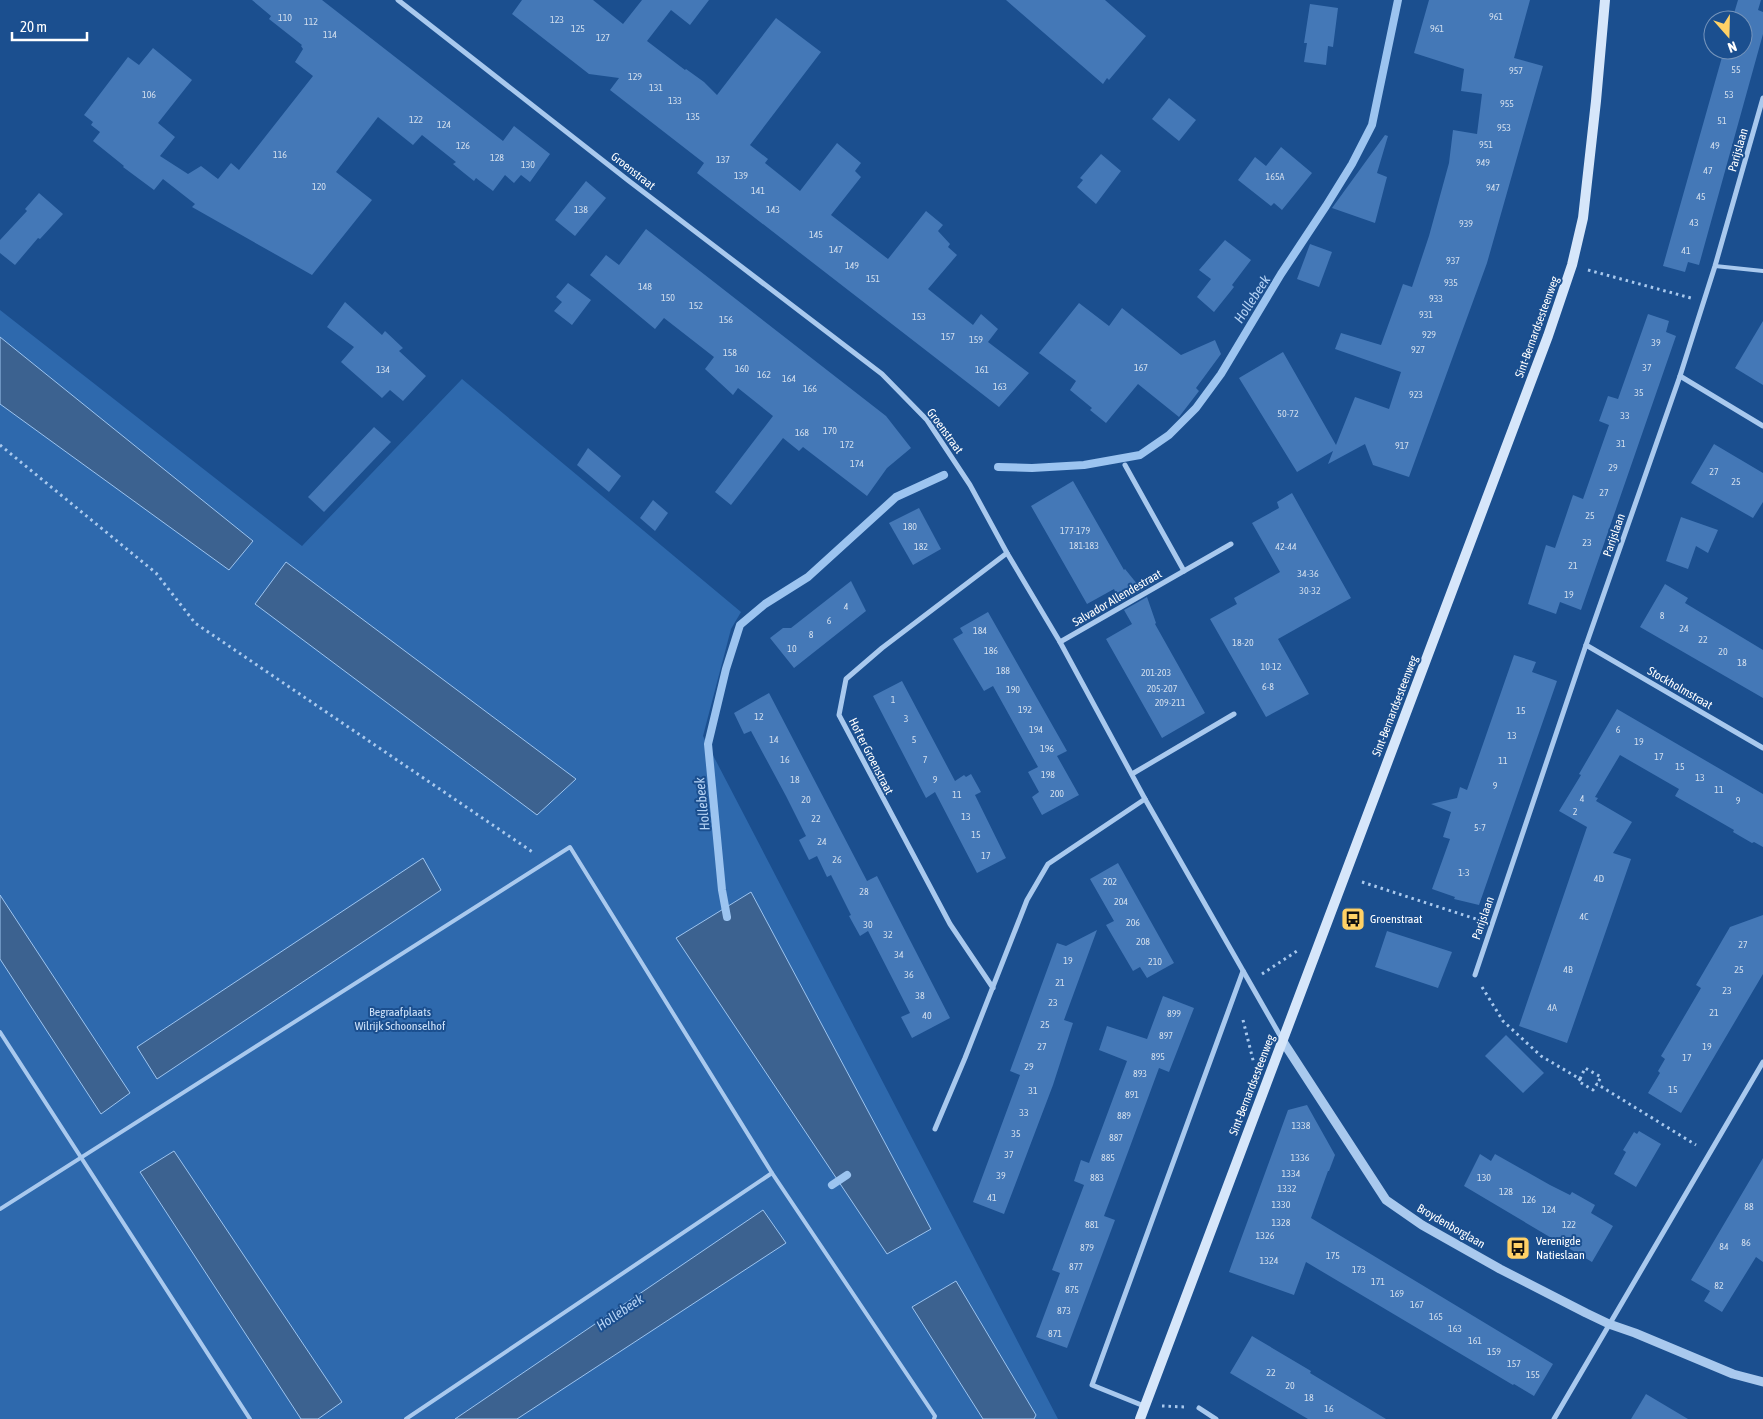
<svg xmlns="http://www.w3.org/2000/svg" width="1763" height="1419" viewBox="0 0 1763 1419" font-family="'Asap Condensed',sans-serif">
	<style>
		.green { fill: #2e69ad }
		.water { fill: #3c6290; stroke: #9cc4f0 }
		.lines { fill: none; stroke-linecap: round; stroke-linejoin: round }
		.stream { stroke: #9cc4f0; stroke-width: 8 }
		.building { fill: #4478b7 }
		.path { stroke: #a9c9ee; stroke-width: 3; stroke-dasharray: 2.5 4; stroke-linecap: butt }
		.service { stroke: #a9c9ee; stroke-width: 4 }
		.minor { stroke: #a9c9ee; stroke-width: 5 }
		.tertiary { stroke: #a9c9ee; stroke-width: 9 }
		.secondary { stroke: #d6e6fa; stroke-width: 10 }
		.labels { text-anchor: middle; stroke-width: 4; stroke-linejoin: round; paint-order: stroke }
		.number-label { font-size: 10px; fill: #d0dded }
		.street-label { font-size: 12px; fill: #fff; stroke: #1b4f8f }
		.poi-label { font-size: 12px; fill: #fff; stroke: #1b4f8f; text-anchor: start }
		.park-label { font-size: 12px; fill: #cfe3fa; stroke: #1b4f8f }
		.water-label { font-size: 14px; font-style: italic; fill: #b5d3f5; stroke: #1b4f8f }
	</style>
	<rect width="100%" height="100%" fill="#1b4f8f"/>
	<polygon class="green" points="0,310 302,546 462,379 741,612 731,629 703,736 1058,1419 0,1419"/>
	<g class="water">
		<polygon points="0,337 253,541 229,570 0,404"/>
		<polygon points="286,562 576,779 537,815 255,604"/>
		<polygon points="423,858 441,890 157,1079 137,1047"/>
		<polygon points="751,892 931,1229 887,1254 676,938"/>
		<polygon points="0,895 130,1093 101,1114 0,959"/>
		<polygon points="174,1151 342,1402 318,1419 301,1419 140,1172"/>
		<polygon points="763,1210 786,1243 517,1419 455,1419"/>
		<polygon points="956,1281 1036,1415 1034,1419 983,1419 912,1307"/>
	</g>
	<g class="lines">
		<g class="stream">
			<polyline points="998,467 1032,468 1084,465 1140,455 1169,435 1196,408 1221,374 1281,274 1326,206 1352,164 1372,125 1398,0"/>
			<polyline points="727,917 722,890 708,744 726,669 740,625 765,604 808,577 896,497 944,475"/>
			<polyline points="832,1185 847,1175"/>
		</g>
	</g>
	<g class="building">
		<polygon points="252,0 322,0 503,141 514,126 550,154 530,182 521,175 514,183 505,175 493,191 476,178 474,181 464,173 453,164 456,162 422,135 413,145 378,117 336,172 372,200 312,275 192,207 195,204 163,179 154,190 123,167 124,166 93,141 100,132 91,125 93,122 84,115 128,57 139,65 153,48 192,80 158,123 175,137 160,156 188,174 201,166 218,179 231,163 239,170 313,76 295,62 303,49 301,46 302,45 269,19 271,16"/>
		<polygon points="522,0 593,0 623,24 642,0 709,0 690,25 671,10 647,41 685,70 686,69 704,82 717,95 776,18 821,52 750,145 768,159 765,163 800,191 837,143 861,163 855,171 861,177 831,215 888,259 926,211 943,225 938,231 950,244 948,247 957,255 928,289 973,325 981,314 998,329 988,342 1029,373 999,407 697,173 704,163 610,90 619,78 589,74 512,14"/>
		<polygon points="1006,0 1105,0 1146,36 1109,80 1107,78 1103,84"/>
		<polygon points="1429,0 1530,0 1514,58 1543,66 1487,263 1409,477 1373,465 1365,444 1328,464 1333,451 1297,472 1239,378 1283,352 1336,445 1355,397 1389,409 1401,372 1335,349 1341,333 1381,345 1403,284 1412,287 1429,236 1449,163 1453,130 1477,134 1482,94 1461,91 1464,69 1414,53"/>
		<polygon points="1738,0 1761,0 1758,10 1763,12 1763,34 1699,265 1688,262 1685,272 1663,266 1724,50 1743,50 1743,20 1732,20"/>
		<polygon points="1310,4 1338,8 1333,47 1328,46 1326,65 1304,62 1307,43 1304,43"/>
		<polygon points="1169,98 1196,120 1179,141 1152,119"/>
		<polygon points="1385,135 1388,136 1377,173 1387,177 1375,223 1332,208"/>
		<polygon points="1281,147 1312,173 1282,210 1274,203 1271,206 1238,180 1255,157 1266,166"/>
		<polygon points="1101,154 1121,171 1096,204 1077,187 1083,180 1080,178"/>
		<polygon points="586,181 606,198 575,236 555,220"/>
		<polygon points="39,193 63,214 40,239 38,238 15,265 0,253 0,240 27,211 25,209"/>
		<polygon points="646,229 886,416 911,448 887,468 867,496 803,447 799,451 783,438 731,505 715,492 773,416 738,388 733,395 705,369 714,357 664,318 655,329 590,275 606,255 619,265"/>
		<polygon points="1225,240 1251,260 1232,285 1234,287 1214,312 1197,297 1211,279 1199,270"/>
		<polygon points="1310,244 1332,252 1319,287 1297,279"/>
		<polygon points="568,283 591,300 572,325 554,311 562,302 556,297"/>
		<polygon points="345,302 382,335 385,331 403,348 399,351 426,376 403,401 390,390 382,398 341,362 354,347 327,327"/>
		<polygon points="1079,303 1109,326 1122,308 1181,355 1215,340 1221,354 1196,388 1199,391 1179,417 1138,384 1106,423 1090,410 1092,408 1070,390 1076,381 1039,353"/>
		<polygon points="1648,314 1669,321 1666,332 1676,336 1581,610 1560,602 1556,614 1528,604 1546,545 1555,548 1573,495 1583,499 1609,425 1599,421 1608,396 1618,399"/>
		<polygon points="1763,321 1763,385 1735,368"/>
		<polygon points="374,427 391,442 324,512 308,497"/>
		<polygon points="1714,444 1763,473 1763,502 1753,518 1691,483"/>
		<polygon points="588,448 621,476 609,492 577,465"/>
		<polygon points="1073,481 1124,570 1125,569 1142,590 1120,602 1114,589 1087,604 1031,506"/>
		<polygon points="1292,493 1351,598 1278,639 1309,694 1266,717 1210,619 1237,604 1234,598 1280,572 1252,523 1279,508 1277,502"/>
		<polygon points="653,500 668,513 655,531 640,518"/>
		<polygon points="919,508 941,549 913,565 889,523"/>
		<polygon points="1681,517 1718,530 1708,553 1696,546 1688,569 1666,561"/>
		<polygon points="851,581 866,611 794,668 770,638 783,628 791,628"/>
		<polygon points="1665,584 1688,598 1685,603 1763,650 1763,698 1640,627"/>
		<polygon points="1147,597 1156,623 1155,624 1205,713 1162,738 1106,639 1132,624 1124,610"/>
		<polygon points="988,612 1067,751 1057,756 1079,795 1042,815 1032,797 1039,792 1028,772 1038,767 993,686 984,691 953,639 963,633 960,628"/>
		<polygon points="1514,655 1536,662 1532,672 1557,681 1479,905 1454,899 1455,897 1432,889 1450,839 1443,837 1451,812 1431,804 1457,798 1460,787 1467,790"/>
		<polygon points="902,681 955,781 964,775 966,777 971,774 981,792 975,795 1006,858 977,873 935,792 926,798 873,696"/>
		<polygon points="769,693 867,881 877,876 950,1018 912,1038 901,1017 910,1013 868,931 860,936 849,916 851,915 831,875 827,877 817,856 809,860 799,840 806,836 786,796 751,731 744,734 734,713"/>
		<polygon points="1617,709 1763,794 1763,847 1754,842 1752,843 1733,832 1734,830 1675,796 1679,789 1620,755 1595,797 1598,798 1596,801 1632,822 1613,853 1631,859 1567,1043 1519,1026 1587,827 1559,811 1581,775 1579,774"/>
		<polygon points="1118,863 1174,963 1147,978 1140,967 1133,971 1106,925 1114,921 1090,879"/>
		<polygon points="1763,915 1763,974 1681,1113 1648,1093 1660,1073 1658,1071 1665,1059 1661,1056 1701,988 1696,985 1730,927"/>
		<polygon points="1097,930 1064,1020 1073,1023 1053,1085 1004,1214 973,1202 1020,1075 1010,1071 1057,943 1066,946"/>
		<polygon points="1387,931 1452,952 1438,988 1375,967"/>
		<polygon points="1163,996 1194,1008 1169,1072 1159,1068 1128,1152 1104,1216 1115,1220 1067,1348 1036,1337 1060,1273 1052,1270 1084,1185 1074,1181 1081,1160 1089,1163 1127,1061 1099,1050 1107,1026 1147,1039"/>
		<polygon points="1506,1035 1544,1073 1523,1093 1485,1056"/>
		<polygon points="1307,1105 1335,1155 1329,1171 1328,1171 1311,1218 1553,1364 1534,1396 1514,1384 1513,1385 1306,1262 1294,1295 1229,1272 1288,1110"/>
		<polygon points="1639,1131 1661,1144 1636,1187 1614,1174 1626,1152 1623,1150 1634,1132 1637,1134"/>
		<polygon points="1480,1154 1491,1161 1495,1154 1550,1185 1570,1195 1572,1192 1595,1205 1591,1213 1613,1226 1592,1262 1464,1186"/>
		<polygon points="1763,1158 1763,1262 1756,1257 1722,1312 1704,1301 1710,1291 1691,1280"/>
		<polygon points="1252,1336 1311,1371 1310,1373 1386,1419 1308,1419 1230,1373"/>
		<polygon points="1646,1394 1688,1419 1631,1419"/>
	</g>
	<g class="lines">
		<g class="path">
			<polyline points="1588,270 1691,298"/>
			<polyline points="0,445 156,573 195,623 534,853"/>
			<polyline points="1362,882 1479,920"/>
			<polyline points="1262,974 1297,951"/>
			<polyline points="1482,987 1503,1021 1541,1056 1580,1079 1578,1081 1593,1090 1597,1084 1696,1145"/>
			<polyline points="1243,1020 1254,1064"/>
			<polyline points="1580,1079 1585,1068 1601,1077 1597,1084"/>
			<polyline points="1162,1406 1186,1407"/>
		</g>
		<g class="service">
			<polyline points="1715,266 1763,271"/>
			<polyline points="0,1032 250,1419"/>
			<polyline points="0,1209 570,847 772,1173 935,1416 934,1419"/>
			<polyline points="406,1419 772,1173"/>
		</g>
		<g class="minor">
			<polyline points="398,0 629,181 882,374 927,420 970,485 1007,553 1060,642 1145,799 1282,1039"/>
			<polyline points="1680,376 1763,426"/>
			<polyline points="1125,465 1184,571"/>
			<polyline points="1060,642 1231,544"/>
			<polyline points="1586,645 1763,748"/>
			<polyline points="1132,774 1234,714"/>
			<polyline points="1475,975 1586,645 1680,376 1715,266 1763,98"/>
			<polyline points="993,988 950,924 839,715 846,679 882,648 1007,553"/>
			<polyline points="935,1129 965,1058 1027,900 1048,864 1145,799"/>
			<polyline points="1144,1406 1092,1385 1243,971"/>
			<polyline points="1199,1408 1216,1419"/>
			<polyline points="1554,1419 1763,1062"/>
		</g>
		<polyline class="tertiary" points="1282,1040 1386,1200 1422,1225 1500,1269 1586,1313 1609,1324 1635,1333 1733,1374 1763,1382"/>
		<polyline class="secondary" points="1140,1419 1548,336 1572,265 1583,218 1596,101 1605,0"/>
	</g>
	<defs>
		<g id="bus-square" transform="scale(1.25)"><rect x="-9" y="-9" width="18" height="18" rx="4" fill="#ffd166" stroke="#1b4f8f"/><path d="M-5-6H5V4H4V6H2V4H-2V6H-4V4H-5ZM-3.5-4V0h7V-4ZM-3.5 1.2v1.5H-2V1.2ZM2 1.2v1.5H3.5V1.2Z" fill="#111"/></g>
	</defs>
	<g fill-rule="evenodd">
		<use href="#bus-square" x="1353" y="919"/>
		<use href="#bus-square" x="1518" y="1248"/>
	</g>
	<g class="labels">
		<g class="number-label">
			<text x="1496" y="20">961</text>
			<text x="285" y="21">110</text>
			<text x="557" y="23">123</text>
			<text x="311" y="25">112</text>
			<text x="578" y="32">125</text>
			<text x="1437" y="32">961</text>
			<text x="330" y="38">114</text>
			<text x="603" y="41">127</text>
			<text x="1736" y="73">55</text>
			<text x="1516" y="74">957</text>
			<text x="635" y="80">129</text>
			<text x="656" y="91">131</text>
			<text x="149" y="98">106</text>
			<text x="1729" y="98">53</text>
			<text x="675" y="104">133</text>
			<text x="1507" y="107">955</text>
			<text x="693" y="120">135</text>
			<text x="416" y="123">122</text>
			<text x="1722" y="124">51</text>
			<text x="444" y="128">124</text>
			<text x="1504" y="131">953</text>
			<text x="1486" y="148">951</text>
			<text x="463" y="149">126</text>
			<text x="1715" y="149">49</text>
			<text x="280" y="158">116</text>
			<text x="497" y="161">128</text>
			<text x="723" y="163">137</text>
			<text x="1483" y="166">949</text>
			<text x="528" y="168">130</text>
			<text x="1708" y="174">47</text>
			<text x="741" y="179">139</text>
			<text x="1275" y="180">165A</text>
			<text x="319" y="190">120</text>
			<text x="1493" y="191">947</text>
			<text x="758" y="194">141</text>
			<text x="1701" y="200">45</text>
			<text x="581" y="213">138</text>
			<text x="773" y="213">143</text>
			<text x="1694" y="226">43</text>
			<text x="1466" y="227">939</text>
			<text x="816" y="238">145</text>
			<text x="836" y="253">147</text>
			<text x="1686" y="254">41</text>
			<text x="1453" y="264">937</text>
			<text x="852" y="269">149</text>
			<text x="873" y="282">151</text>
			<text x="1451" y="286">935</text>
			<text x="645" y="290">148</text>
			<text x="668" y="301">150</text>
			<text x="1436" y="302">933</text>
			<text x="696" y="309">152</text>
			<text x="1426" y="318">931</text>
			<text x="919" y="320">153</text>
			<text x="726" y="323">156</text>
			<text x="1429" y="338">929</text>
			<text x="948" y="340">157</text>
			<text x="976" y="343">159</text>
			<text x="1656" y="346">39</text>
			<text x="1418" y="353">927</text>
			<text x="730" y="356">158</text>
			<text x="1141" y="371">167</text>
			<text x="1647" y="371">37</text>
			<text x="742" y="372">160</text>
			<text x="383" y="373">134</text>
			<text x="982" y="373">161</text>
			<text x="764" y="378">162</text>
			<text x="789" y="382">164</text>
			<text x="1000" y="390">163</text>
			<text x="810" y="392">166</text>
			<text x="1639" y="396">35</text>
			<text x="1416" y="398">923</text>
			<text x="1288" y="417">50-72</text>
			<text x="1625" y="419">33</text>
			<text x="830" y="434">170</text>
			<text x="802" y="436">168</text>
			<text x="1621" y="447">31</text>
			<text x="847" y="448">172</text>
			<text x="1402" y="449">917</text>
			<text x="857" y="467">174</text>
			<text x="1613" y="471">29</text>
			<text x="1714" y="475">27</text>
			<text x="1736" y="485">25</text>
			<text x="1604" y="496">27</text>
			<text x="1590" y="519">25</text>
			<text x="910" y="530">180</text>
			<text x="1075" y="534">177-179</text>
			<text x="1587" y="546">23</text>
			<text x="1084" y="549">181-183</text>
			<text x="921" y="550">182</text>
			<text x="1286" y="550">42-44</text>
			<text x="1573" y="569">21</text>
			<text x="1308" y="577">34-36</text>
			<text x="1310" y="594">30-32</text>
			<text x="1569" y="598">19</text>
			<text x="846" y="610">4</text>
			<text x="1662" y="619">8</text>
			<text x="829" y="624">6</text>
			<text x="1684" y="632">24</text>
			<text x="980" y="634">184</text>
			<text x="811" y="638">8</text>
			<text x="1703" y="643">22</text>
			<text x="1243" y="646">18-20</text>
			<text x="792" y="652">10</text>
			<text x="991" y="654">186</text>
			<text x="1723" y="655">20</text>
			<text x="1742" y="666">18</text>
			<text x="1271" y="670">10-12</text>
			<text x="1003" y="674">188</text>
			<text x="1156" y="676">201-203</text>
			<text x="1268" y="690">6-8</text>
			<text x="1162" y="692">205-207</text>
			<text x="1013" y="693">190</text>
			<text x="893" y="703">1</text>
			<text x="1170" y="706">209-211</text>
			<text x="1025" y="713">192</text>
			<text x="1521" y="714">15</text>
			<text x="759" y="720">12</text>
			<text x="906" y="722">3</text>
			<text x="1036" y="733">194</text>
			<text x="1618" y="733">6</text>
			<text x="1512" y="739">13</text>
			<text x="774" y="743">14</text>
			<text x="914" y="743">5</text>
			<text x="1639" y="745">19</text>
			<text x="1047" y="752">196</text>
			<text x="1659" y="760">17</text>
			<text x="785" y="763">16</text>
			<text x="925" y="763">7</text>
			<text x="1503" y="764">11</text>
			<text x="1680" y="770">15</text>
			<text x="1048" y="778">198</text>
			<text x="1700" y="781">13</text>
			<text x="795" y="783">18</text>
			<text x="935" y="783">9</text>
			<text x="1495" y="789">9</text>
			<text x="1719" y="793">11</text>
			<text x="1057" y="797">200</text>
			<text x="957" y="798">11</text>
			<text x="1582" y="802">4</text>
			<text x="806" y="803">20</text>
			<text x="1738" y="804">9</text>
			<text x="1575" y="815">2</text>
			<text x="966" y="820">13</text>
			<text x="816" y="822">22</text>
			<text x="1480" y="831">5-7</text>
			<text x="976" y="838">15</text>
			<text x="822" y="845">24</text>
			<text x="986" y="859">17</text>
			<text x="837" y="863">26</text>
			<text x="1464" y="876">1-3</text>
			<text x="1599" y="882">4D</text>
			<text x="1110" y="885">202</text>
			<text x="864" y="895">28</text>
			<text x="1121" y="905">204</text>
			<text x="1584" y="920">4C</text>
			<text x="1133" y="926">206</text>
			<text x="868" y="928">30</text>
			<text x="888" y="938">32</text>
			<text x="1143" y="945">208</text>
			<text x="1743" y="948">27</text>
			<text x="899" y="958">34</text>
			<text x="1068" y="964">19</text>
			<text x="1155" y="965">210</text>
			<text x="1568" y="973">4B</text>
			<text x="1739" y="973">25</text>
			<text x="909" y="978">36</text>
			<text x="1060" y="986">21</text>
			<text x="1727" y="994">23</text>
			<text x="920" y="999">38</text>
			<text x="1053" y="1006">23</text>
			<text x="1552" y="1011">4A</text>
			<text x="1714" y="1016">21</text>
			<text x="1174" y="1017">899</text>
			<text x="927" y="1019">40</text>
			<text x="1045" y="1028">25</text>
			<text x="1166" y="1039">897</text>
			<text x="1042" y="1050">27</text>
			<text x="1707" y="1050">19</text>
			<text x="1158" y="1060">895</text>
			<text x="1687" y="1061">17</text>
			<text x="1029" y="1070">29</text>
			<text x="1140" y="1077">893</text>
			<text x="1673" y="1093">15</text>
			<text x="1033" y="1094">31</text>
			<text x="1132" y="1098">891</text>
			<text x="1024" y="1116">33</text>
			<text x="1124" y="1119">889</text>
			<text x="1301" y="1129">1338</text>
			<text x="1016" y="1137">35</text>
			<text x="1116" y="1141">887</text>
			<text x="1009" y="1158">37</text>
			<text x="1108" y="1161">885</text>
			<text x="1300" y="1161">1336</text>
			<text x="1291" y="1177">1334</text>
			<text x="1001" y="1179">39</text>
			<text x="1097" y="1181">883</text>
			<text x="1484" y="1181">130</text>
			<text x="1287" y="1192">1332</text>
			<text x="1506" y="1195">128</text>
			<text x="992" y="1201">41</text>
			<text x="1529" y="1203">126</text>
			<text x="1281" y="1208">1330</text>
			<text x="1749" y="1210">88</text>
			<text x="1549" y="1213">124</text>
			<text x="1281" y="1226">1328</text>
			<text x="1092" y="1228">881</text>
			<text x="1569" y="1228">122</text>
			<text x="1265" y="1239">1326</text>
			<text x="1746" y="1246">86</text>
			<text x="1724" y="1250">84</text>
			<text x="1087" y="1251">879</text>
			<text x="1333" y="1259">175</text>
			<text x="1269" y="1264">1324</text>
			<text x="1076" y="1270">877</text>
			<text x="1359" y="1273">173</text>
			<text x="1378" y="1285">171</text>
			<text x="1719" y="1289">82</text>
			<text x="1072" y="1293">875</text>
			<text x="1397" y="1297">169</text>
			<text x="1417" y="1308">167</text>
			<text x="1064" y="1314">873</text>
			<text x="1436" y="1320">165</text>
			<text x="1455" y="1332">163</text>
			<text x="1055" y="1337">871</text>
			<text x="1475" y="1344">161</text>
			<text x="1494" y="1355">159</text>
			<text x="1514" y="1367">157</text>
			<text x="1271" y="1376">22</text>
			<text x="1533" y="1378">155</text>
			<text x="1290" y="1389">20</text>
			<text x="1309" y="1401">18</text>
			<text x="1329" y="1412">16</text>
		</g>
		<g class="street-label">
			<text transform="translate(1738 150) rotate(-74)" y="4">Parijslaan</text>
			<text transform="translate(633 171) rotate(38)" y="4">Groenstraat</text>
			<text transform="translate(1537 327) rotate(-70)" y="4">Sint-Bernardsesteenweg</text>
			<text transform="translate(945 431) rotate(54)" y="4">Groenstraat</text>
			<text transform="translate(1614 535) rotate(-71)" y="4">Parijslaan</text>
			<text transform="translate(1117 598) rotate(-30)" y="4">Salvador Allendestraat</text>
			<text transform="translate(1680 688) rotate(30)" y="4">Stockholmstraat</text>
			<text transform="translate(1395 706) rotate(-69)" y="4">Sint-Bernardsesteenweg</text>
			<text transform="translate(871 756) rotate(63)" y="4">Hof ter Groenstraat</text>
			<text transform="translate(1483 918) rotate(-71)" y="4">Parijslaan</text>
			<text transform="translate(1252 1085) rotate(-69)" y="4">Sint-Bernardsesteenweg</text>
			<text transform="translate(1451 1226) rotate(30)" y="4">Broydenborglaan</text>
		</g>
		<g class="poi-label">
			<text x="1370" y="923">Groenstraat</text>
			<text x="1536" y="1245">Verenigde<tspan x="1536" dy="14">Natieslaan</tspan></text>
		</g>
		<g class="park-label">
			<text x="400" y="1016">Begraafplaats<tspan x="400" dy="14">Wilrijk Schoonselhof</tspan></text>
		</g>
		<g class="water-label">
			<text transform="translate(1252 299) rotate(-57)" y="5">Hollebeek</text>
			<text transform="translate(702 804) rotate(-96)" y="5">Hollebeek</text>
			<text transform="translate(620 1312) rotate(-34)" y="5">Hollebeek</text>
		</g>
	</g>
	<g transform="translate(1728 35) rotate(160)"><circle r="24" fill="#1b4f8f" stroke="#7695bc"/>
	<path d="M0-4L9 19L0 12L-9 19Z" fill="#ffd166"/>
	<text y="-8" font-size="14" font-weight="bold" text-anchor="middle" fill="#ffffff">N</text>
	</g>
	<path d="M12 32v8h75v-8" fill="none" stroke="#ffffff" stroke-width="2.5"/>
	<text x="20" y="32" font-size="15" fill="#ffffff" stroke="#1b4f8f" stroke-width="4" paint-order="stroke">20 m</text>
</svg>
